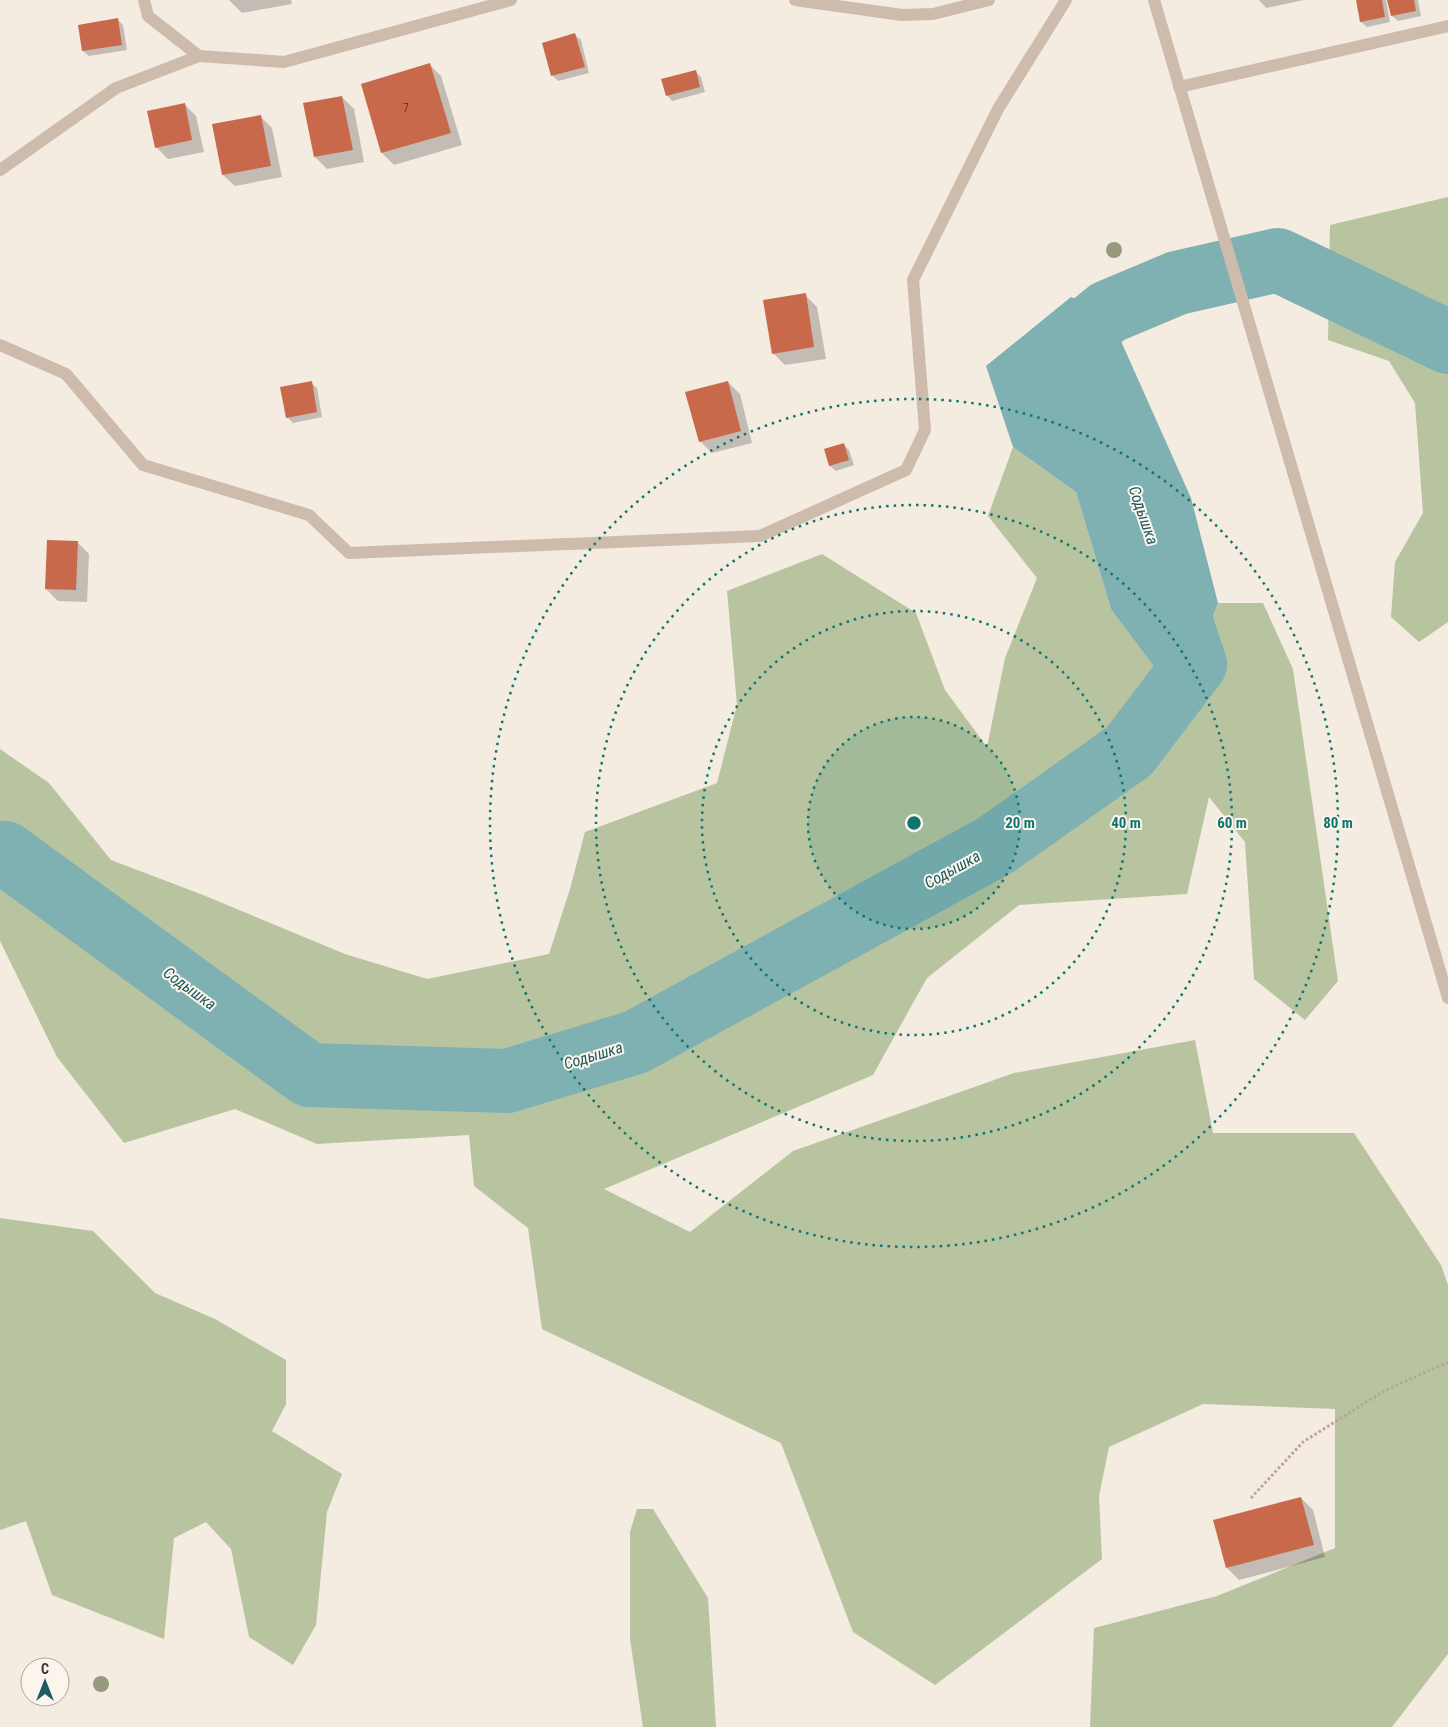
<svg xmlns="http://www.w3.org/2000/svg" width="1448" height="1727" viewBox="0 0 1448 1727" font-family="'Roboto Condensed',sans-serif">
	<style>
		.green { fill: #b8c4a0 }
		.water { fill: #7fb0b2 }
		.shadow { fill: #0003 }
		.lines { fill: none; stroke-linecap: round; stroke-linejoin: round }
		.river { stroke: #7fb0b2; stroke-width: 64 }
		.building { fill: #c8694b }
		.path { stroke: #b9a596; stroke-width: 3; stroke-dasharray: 2.5 2.5; stroke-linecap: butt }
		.minor { stroke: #cdbbac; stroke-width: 12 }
		.tree { fill: #969b7f }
		.ring { fill: none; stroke: #0f766e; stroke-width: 2.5; stroke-dasharray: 2.5 5 }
		.labels { text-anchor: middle; stroke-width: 4; stroke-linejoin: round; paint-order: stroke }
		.number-label { font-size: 12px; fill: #5e3e33 }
		.water-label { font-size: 16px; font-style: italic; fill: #1f5a5e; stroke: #fbf5ee }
		.centre { fill: #0f766e; stroke: #fbf5ee; stroke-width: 2.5 }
		.ring-label { font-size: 15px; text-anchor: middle; font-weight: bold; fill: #0f766e; stroke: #fbf5ee; stroke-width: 4; stroke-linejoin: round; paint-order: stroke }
	</style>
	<rect width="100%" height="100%" fill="#f4ebe1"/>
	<g class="green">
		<polygon points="1448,197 1448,622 1419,642 1391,617 1395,562 1423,513 1415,403 1389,361 1328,340 1330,225"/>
		<polygon points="1013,447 1076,492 1111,609 1195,664 1218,603 1263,603 1293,669 1338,981 1305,1020 1254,979 1245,842 1209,797 1187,894 1019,905 927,978 873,1075 604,1189 690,1232 793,1151 1014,1073 1195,1040 1213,1133 1354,1133 1441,1265 1448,1285 1448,1654 1392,1727 1090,1727 1094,1628 1217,1596 1335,1548 1335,1409 1203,1404 1109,1447 1099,1496 1102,1559 935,1685 853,1632 781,1443 542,1329 528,1228 474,1186 469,1135 317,1144 235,1109 124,1143 57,1057 0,941 0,749 49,783 111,860 203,895 345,954 427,979 549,954 570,889 585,832 717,783 737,705 727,591 822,554 916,613 945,690 987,747 1005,658 1037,578 988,516"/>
		<polygon points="0,1218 93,1231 155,1293 215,1319 286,1360 286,1404 272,1431 342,1474 327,1512 316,1625 293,1665 249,1637 231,1549 206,1522 174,1538 164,1639 52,1595 26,1521 0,1530"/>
		<polygon points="637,1509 653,1509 708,1598 716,1727 643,1727 630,1639 630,1532"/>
	</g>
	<polygon class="water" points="1071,297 1108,312 1191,498 1218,603 1195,664 1156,669 1111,609 1076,492 1013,447 986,366"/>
	<g class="shadow">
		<polygon points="229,0 291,0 292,4 242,13"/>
		<polygon points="1259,0 1304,0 1266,8"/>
		<polygon points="1357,0 1386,0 1390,22 1367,27 1361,22"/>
		<polygon points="1388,0 1418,0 1421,16 1398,21 1392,16"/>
		<polygon points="117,19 123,25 127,50 89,56 83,51"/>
		<polygon points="575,35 581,40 589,73 558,81 552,75"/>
		<polygon points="429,64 441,76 462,145 394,165 382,153 362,84"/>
		<polygon points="695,71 701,77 705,92 672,101 667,95"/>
		<polygon points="342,97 354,109 364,162 327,169 315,157 305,104"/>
		<polygon points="184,104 196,116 204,152 168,159 156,147"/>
		<polygon points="260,116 272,128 282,177 235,186 223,175"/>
		<polygon points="805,295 817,307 826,359 785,365 773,353"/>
		<polygon points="728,382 740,394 752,443 712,453 700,441"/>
		<polygon points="311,383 317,388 322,417 293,423 287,417"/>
		<polygon points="843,444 849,450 854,465 836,471 830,466 825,449"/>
		<polygon points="77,542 89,554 87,602 58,601 46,589"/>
		<polygon points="1301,1498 1313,1510 1325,1557 1239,1580 1227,1568"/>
	</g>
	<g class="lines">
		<g class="river">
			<polyline points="1098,384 1081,334 1108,312 1177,283 1278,260 1448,342"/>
			<polyline points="0,853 5,853 309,1075 507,1081 636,1042 996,845 1129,751 1195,664 1167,581"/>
		</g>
	</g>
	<g class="building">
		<polygon points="1356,0 1382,0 1385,17 1360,22"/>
		<polygon points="1387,0 1414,0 1416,11 1391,16"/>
		<polygon points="118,18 122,45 82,51 78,25"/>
		<polygon points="575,33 585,67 551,76 542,43"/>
		<polygon points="430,63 451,133 381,153 361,84"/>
		<polygon points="696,70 700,87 666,96 661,79"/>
		<polygon points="342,96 353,150 314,157 303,103"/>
		<polygon points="185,103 192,140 155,148 147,111"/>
		<polygon points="261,115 271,166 222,175 212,124"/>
		<polygon points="806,293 814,347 772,354 763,300"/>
		<polygon points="312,381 317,412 286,418 280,387"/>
		<polygon points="728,381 741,431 699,442 685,392"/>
		<polygon points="844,443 849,460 829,466 824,449"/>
		<polygon points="47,540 78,541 76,590 45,589"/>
		<polygon points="1301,1497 1314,1545 1226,1568 1213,1520"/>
	</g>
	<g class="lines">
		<polyline class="path" points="1251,1498 1303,1442 1384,1391 1448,1362"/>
		<g class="minor">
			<polyline points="144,0 148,16 199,56 284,62 511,0"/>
			<polyline points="795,0 902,15 933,14 989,0"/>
			<polyline points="1154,0 1448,998"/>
			<polyline points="1179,87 1448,26"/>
			<polyline points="0,170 116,88 199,56"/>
			<polyline points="0,345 66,374 143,465 309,515 349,553 760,536 906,470 925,430 913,280 998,109 1066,0"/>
		</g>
	</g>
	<g class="tree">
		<circle cx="1114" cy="250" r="8"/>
		<circle cx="101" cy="1684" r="8"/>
	</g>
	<circle cx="914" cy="823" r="106" fill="#0f766e" fill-opacity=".12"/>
	<g class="ring">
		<circle cx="914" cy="823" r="106"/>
		<circle cx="914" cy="823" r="212"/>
		<circle cx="914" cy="823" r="318"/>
		<circle cx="914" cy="823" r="424"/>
	</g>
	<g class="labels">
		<g class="number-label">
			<text x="406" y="112">7</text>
		</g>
		<g class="water-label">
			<text transform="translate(1144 515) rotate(71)" y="6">Содышка</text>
			<text transform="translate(952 869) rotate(-29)" y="6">Содышка</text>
			<text transform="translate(190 988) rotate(36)" y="6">Содышка</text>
			<text transform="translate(593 1055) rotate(-17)" y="6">Содышка</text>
		</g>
	</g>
	<circle cx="914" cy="823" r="8" class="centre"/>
	<g class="ring-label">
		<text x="1020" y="828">20 m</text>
		<text x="1126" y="828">40 m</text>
		<text x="1232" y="828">60 m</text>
		<text x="1338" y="828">80 m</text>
	</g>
	<g transform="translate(45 1682)"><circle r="24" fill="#fbf5ee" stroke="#aea6a0"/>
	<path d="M0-4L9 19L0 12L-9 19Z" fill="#1f5a5e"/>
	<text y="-8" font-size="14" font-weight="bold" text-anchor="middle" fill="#3b302b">С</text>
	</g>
</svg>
